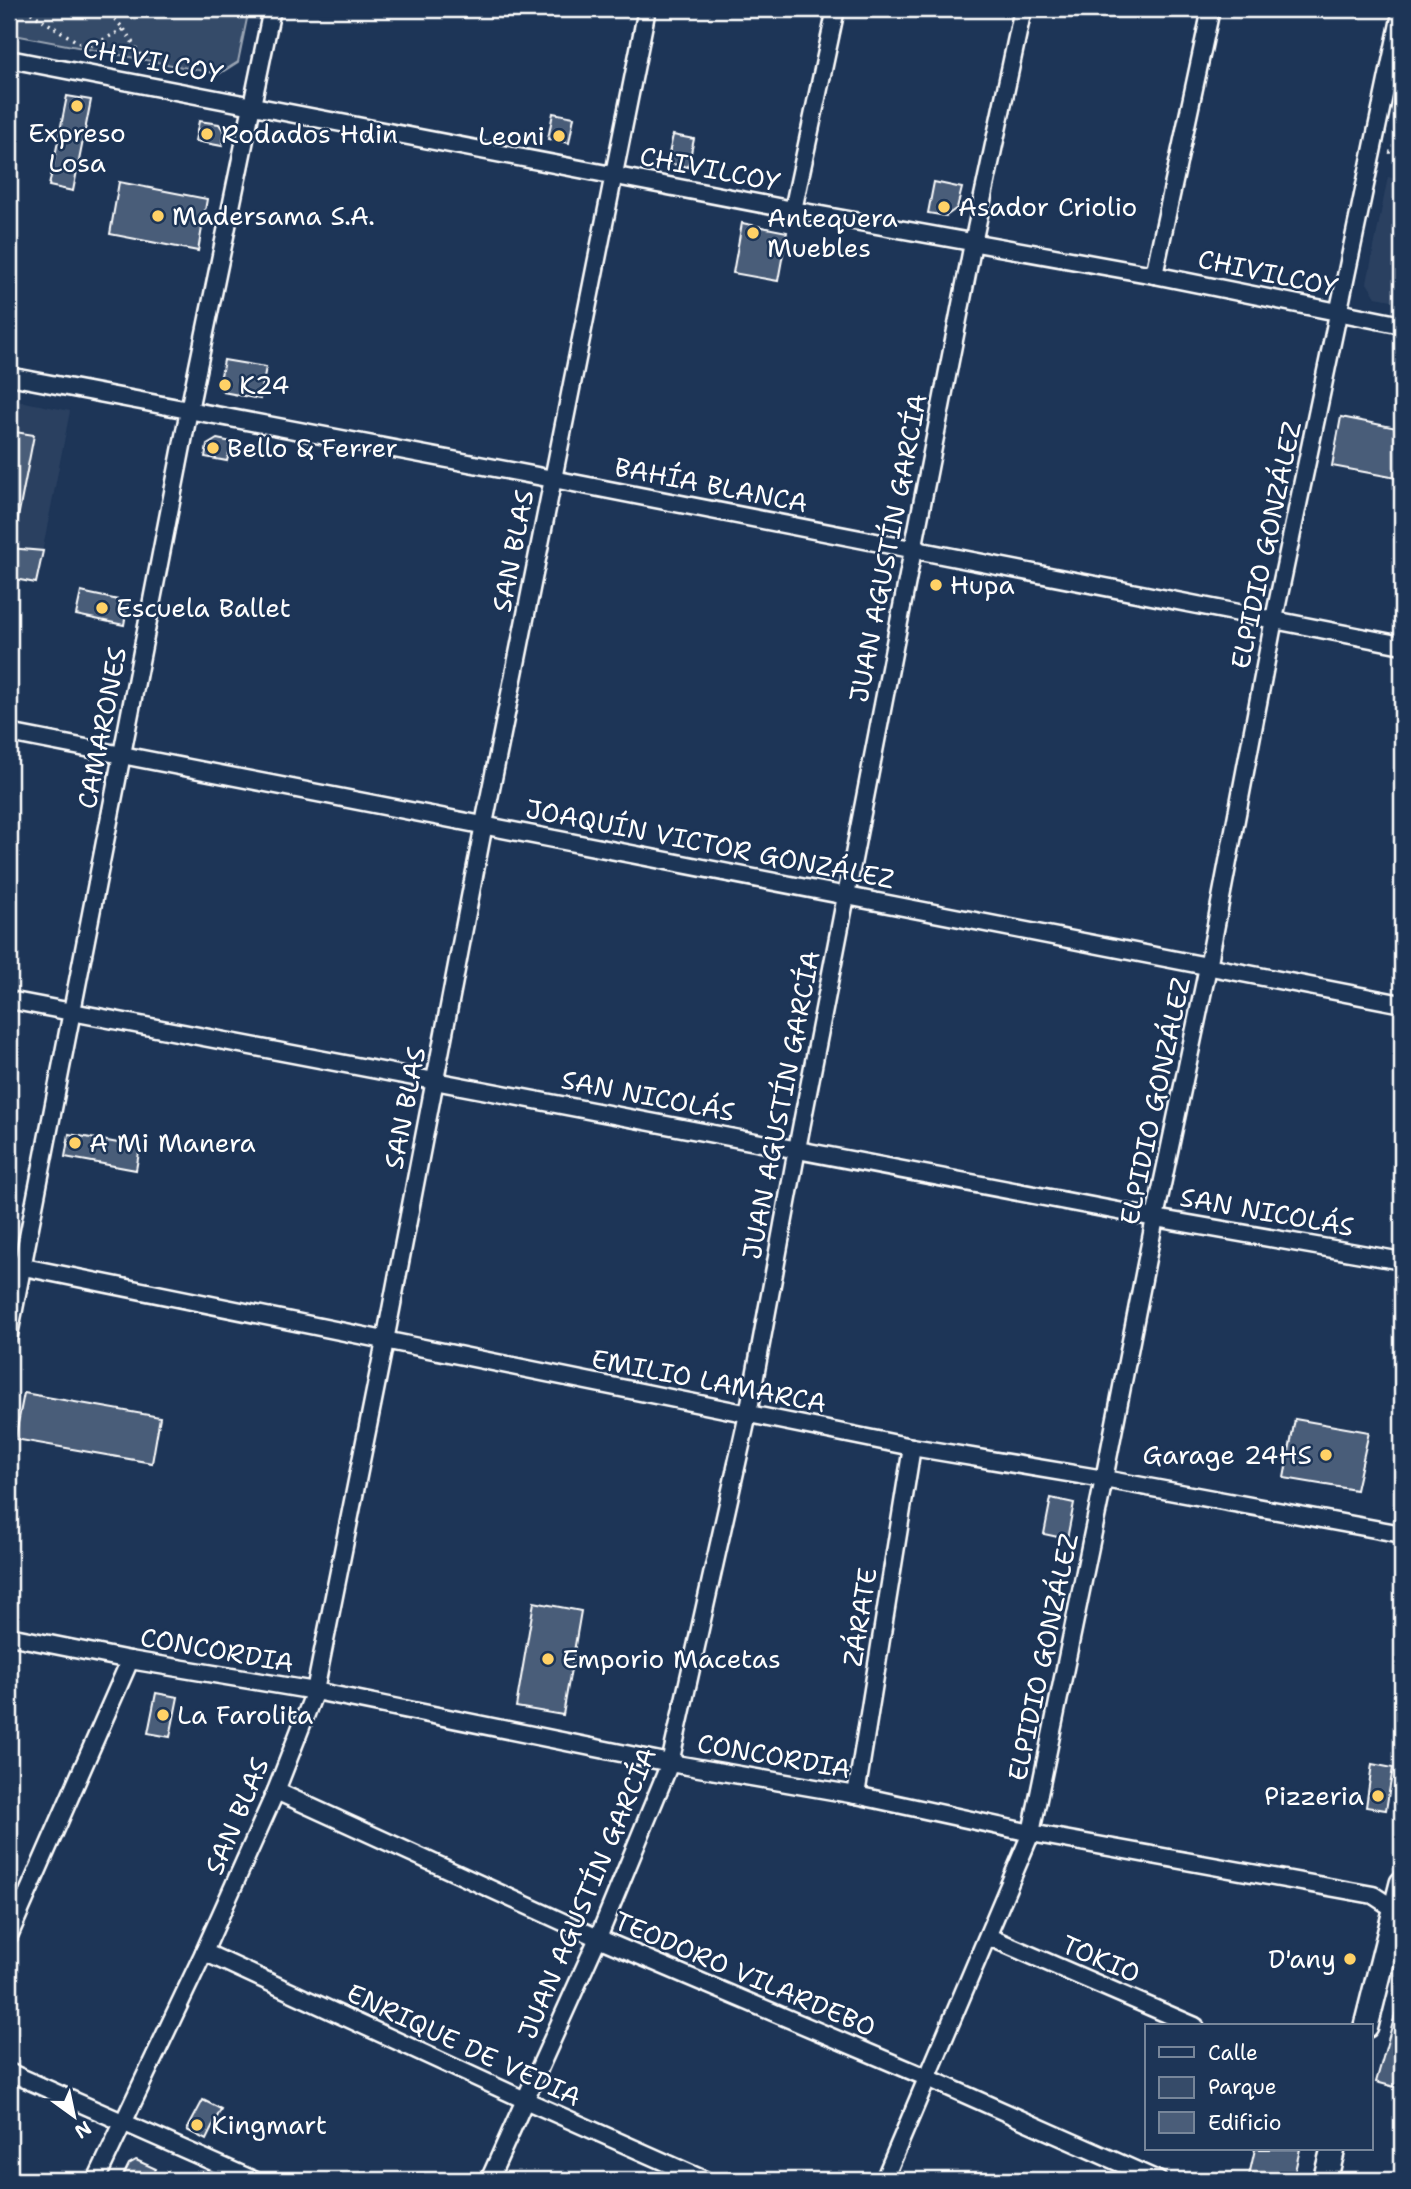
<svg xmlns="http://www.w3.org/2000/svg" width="1411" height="2189" viewBox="0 0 1411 2189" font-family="'Shantell Sans',sans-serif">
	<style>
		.built { fill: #2a4161 }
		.green { fill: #364b69; stroke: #9aa5b4; stroke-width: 2 }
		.building { fill: #4a5d79; stroke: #fff; stroke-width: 2 }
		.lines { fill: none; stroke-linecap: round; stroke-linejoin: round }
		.street-casing { stroke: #fff; stroke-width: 21 }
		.secondary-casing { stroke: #fff; stroke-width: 28 }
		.path { stroke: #fff; stroke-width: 3.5; stroke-dasharray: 2 5; stroke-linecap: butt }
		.street { stroke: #1d3557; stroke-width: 16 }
		.secondary { stroke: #1d3557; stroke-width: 23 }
		.poi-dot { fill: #ffd166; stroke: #1d3557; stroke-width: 2.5 }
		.labels { text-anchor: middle; stroke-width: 5; stroke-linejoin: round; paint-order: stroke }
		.street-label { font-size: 26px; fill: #fff; stroke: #1d3557 }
		.poi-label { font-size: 26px; fill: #fff; stroke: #1d3557; text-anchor: start }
	</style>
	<rect width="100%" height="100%" fill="#1d3557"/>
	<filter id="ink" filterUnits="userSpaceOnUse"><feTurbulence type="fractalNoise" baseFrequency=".0143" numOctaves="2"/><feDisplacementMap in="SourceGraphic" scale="14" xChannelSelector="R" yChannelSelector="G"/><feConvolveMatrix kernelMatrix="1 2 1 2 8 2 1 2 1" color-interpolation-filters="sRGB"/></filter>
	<g filter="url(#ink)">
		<g class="built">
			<polygon points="1388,177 1402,180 1402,302 1376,297 1367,283"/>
			<polygon points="9,399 70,411 36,583 9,578"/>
		</g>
		<polygon class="green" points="9,9 249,9 238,62 219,74 9,34"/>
		<g class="building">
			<polygon points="67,96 91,100 73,191 49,186"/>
			<polygon points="553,113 574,117 569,143 548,139"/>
			<polygon points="199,121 219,124 225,133 222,146 195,141"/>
			<polygon points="673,135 694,139 688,167 667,163"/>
			<polygon points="119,182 207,199 198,251 110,234"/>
			<polygon points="934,182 962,188 957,208 946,216 928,213"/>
			<polygon points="742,223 787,232 778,281 733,273"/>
			<polygon points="224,360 266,367 260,399 223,392 219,386"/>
			<polygon points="1341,417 1402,429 1402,479 1332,466"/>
			<polygon points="9,431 34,435 16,528 9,527"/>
			<polygon points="217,439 232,442 227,461 205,457 207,445"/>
			<polygon points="9,548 43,551 36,583 9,578"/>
			<polygon points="81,592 128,602 124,625 76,615"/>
			<polygon points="69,1134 140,1147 136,1170 65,1157"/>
			<polygon points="24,1393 160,1417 152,1463 15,1439"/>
			<polygon points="1295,1419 1369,1432 1356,1490 1284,1478"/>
			<polygon points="1051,1498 1074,1503 1067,1539 1044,1534"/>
			<polygon points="534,1602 581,1611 563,1715 516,1707"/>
			<polygon points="156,1693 178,1697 170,1737 148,1733"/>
			<polygon points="1372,1764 1393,1768 1386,1810 1366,1807"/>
			<polygon points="1398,2005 1402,2006 1402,2089 1376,2082"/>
			<polygon points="203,2100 221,2109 206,2140 187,2130"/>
			<polygon points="1255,2149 1300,2149 1293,2180 1248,2180"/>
			<polygon points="136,2160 156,2169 151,2180 121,2180 129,2164"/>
		</g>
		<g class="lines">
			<g class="street-casing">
				<g id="street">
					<polyline points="9,59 793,210 1154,275 1402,325"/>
					<polyline points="793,210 836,9"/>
					<polyline points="1154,275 1211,9"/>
					<polyline points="9,376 553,479 1402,645"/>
					<polyline points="9,733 1402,1004"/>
					<polyline points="9,1000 1155,1218 1402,1261"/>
					<polyline points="9,1264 912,1447 1104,1479 1402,1534"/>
					<polyline points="9,1335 189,410 272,9"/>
					<polyline points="9,1636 130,1660 315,1691 670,1763 856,1795 1031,1833 1373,1895 1402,1914"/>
					<polyline points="276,1791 598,1938 928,2078 1158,2180"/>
					<polyline points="856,1795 912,1447"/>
					<polyline points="9,1936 130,1660"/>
					<polyline points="989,1937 1195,2026"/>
					<polyline points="204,1952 525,2100 705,2180"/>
					<polyline points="9,2072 254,2180"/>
					<polyline points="96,2180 204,1952 276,1791 315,1691 385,1341 484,824 647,9"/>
					<polyline points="489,2180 598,1938 670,1763 748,1414 797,1149 913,550 973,243 1023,9"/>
					<polyline points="884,2180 1031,1833 1104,1479 1155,1218 1208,967 1274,619 1402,9"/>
				</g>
			</g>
			<g class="secondary-casing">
				<g id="secondary">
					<polyline points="1366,2026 1402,1883"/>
					<polyline points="1325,2180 1333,2149"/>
				</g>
			</g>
			<g class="path">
				<polyline points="25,9 87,48 124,29"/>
				<polyline points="105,9 124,29 144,61 153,70"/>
				<polyline points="111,15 121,9"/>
				<polyline points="1389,152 1394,153 1402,147"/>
			</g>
			<use href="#street" class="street"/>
			<use href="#secondary" class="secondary"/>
		</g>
	</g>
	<g class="poi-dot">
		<circle cx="77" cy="106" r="7"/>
		<circle cx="207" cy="134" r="7"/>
		<circle cx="559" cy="136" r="7"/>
		<circle cx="944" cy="207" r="7"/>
		<circle cx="158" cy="216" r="7"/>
		<circle cx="753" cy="233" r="7"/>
		<circle cx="225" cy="385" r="7"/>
		<circle cx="213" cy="448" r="7"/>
		<circle cx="936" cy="585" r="7"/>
		<circle cx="102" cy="608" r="7"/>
		<circle cx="75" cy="1143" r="7"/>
		<circle cx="1326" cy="1455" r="7"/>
		<circle cx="548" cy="1659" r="7"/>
		<circle cx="163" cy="1715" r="7"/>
		<circle cx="1378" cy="1796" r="7"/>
		<circle cx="1350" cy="1959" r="7"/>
		<circle cx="197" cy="2125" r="7"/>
	</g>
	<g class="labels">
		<g class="street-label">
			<text transform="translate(153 61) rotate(11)" y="9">CHIVILCOY</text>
			<text transform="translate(710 169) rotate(11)" y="9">CHIVILCOY</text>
			<text transform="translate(1268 273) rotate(12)" y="9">CHIVILCOY</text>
			<text transform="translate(711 485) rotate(11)" y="9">BAHÍA BLANCA</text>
			<text transform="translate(1266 545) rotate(-78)" y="9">ELPIDIO GONZÁLEZ</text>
			<text transform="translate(888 548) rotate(-79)" y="9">JUAN AGUSTÍN GARCÍA</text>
			<text transform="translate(513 551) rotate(-79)" y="9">SAN BLAS</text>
			<text transform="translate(102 728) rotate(-79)" y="9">CAMARONES</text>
			<text transform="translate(710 844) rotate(11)" y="9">JOAQUÍN VICTOR GONZÁLEZ</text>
			<text transform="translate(648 1096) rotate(11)" y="9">SAN NICOLÁS</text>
			<text transform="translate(1155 1101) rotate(-78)" y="9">ELPIDIO GONZÁLEZ</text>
			<text transform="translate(781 1105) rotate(-79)" y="9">JUAN AGUSTÍN GARCÍA</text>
			<text transform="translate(405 1108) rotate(-79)" y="9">SAN BLAS</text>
			<text transform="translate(1267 1212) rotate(10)" y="9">SAN NICOLÁS</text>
			<text transform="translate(709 1381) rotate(11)" y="9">EMILIO LAMARCA</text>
			<text transform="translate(860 1617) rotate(-81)" y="9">ZÁRATE</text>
			<text transform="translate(217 1650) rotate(10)" y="9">CONCORDIA</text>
			<text transform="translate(1043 1657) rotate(-78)" y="9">ELPIDIO GONZÁLEZ</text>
			<text transform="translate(774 1756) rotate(10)" y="9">CONCORDIA</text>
			<text transform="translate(237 1816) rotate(-67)" y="9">SAN BLAS</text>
			<text transform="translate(587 1893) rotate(-67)" y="9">JUAN AGUSTÍN GARCÍA</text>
			<text transform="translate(1101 1959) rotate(23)" y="9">TOKIO</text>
			<text transform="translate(745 1974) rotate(23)" y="9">TEODORO VILARDEBO</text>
			<text transform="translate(464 2045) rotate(25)" y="9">ENRIQUE DE VEDIA</text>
		</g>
		<g class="poi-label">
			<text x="77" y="142" text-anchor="middle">Expreso<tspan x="77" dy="30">Losa</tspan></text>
			<text x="221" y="143">Rodados Hdin</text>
			<text x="545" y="145" text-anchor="end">Leoni</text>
			<text x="958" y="216">Asador Criolio</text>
			<text x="172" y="225">Madersama S.A.</text>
			<text x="767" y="227">Antequera<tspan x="767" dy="30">Muebles</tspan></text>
			<text x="239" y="394">K24</text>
			<text x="227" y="457">Bello &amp; Ferrer</text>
			<text x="950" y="594">Hupa</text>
			<text x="116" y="617">Escuela Ballet</text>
			<text x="89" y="1152">A Mi Manera</text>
			<text x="1312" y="1464" text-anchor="end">Garage 24HS</text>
			<text x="562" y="1668">Emporio Macetas</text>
			<text x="177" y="1724">La Farolita</text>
			<text x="1364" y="1805" text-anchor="end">Pizzeria</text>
			<text x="1336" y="1968" text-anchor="end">D'any</text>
			<text x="211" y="2134">Kingmart</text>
		</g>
	</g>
	<rect width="1411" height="2189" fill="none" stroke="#1d3557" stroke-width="35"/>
	<rect x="18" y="18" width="1376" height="2154" fill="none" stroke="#fff" stroke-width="2.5" filter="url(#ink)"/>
	<rect x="1145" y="2024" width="228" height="126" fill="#1d3557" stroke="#77869a" stroke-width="2"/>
	<rect x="1159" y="2047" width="35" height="10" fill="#1d3557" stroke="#77869a" stroke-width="2"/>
	<text x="1208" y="2060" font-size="21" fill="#ffffff">Calle</text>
	<rect x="1159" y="2077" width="35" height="21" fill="#364b69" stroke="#77869a" stroke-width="2"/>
	<text x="1208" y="2094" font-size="21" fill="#ffffff">Parque</text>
	<rect x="1159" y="2112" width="35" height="21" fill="#4a5d79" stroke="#77869a" stroke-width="2"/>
	<text x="1208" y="2130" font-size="21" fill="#ffffff">Edificio</text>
	<g transform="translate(74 2116) rotate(147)" stroke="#1d3557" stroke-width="5" paint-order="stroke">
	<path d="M0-5L12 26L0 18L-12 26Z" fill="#ffffff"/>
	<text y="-10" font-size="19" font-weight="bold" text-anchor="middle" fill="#ffffff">N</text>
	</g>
</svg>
